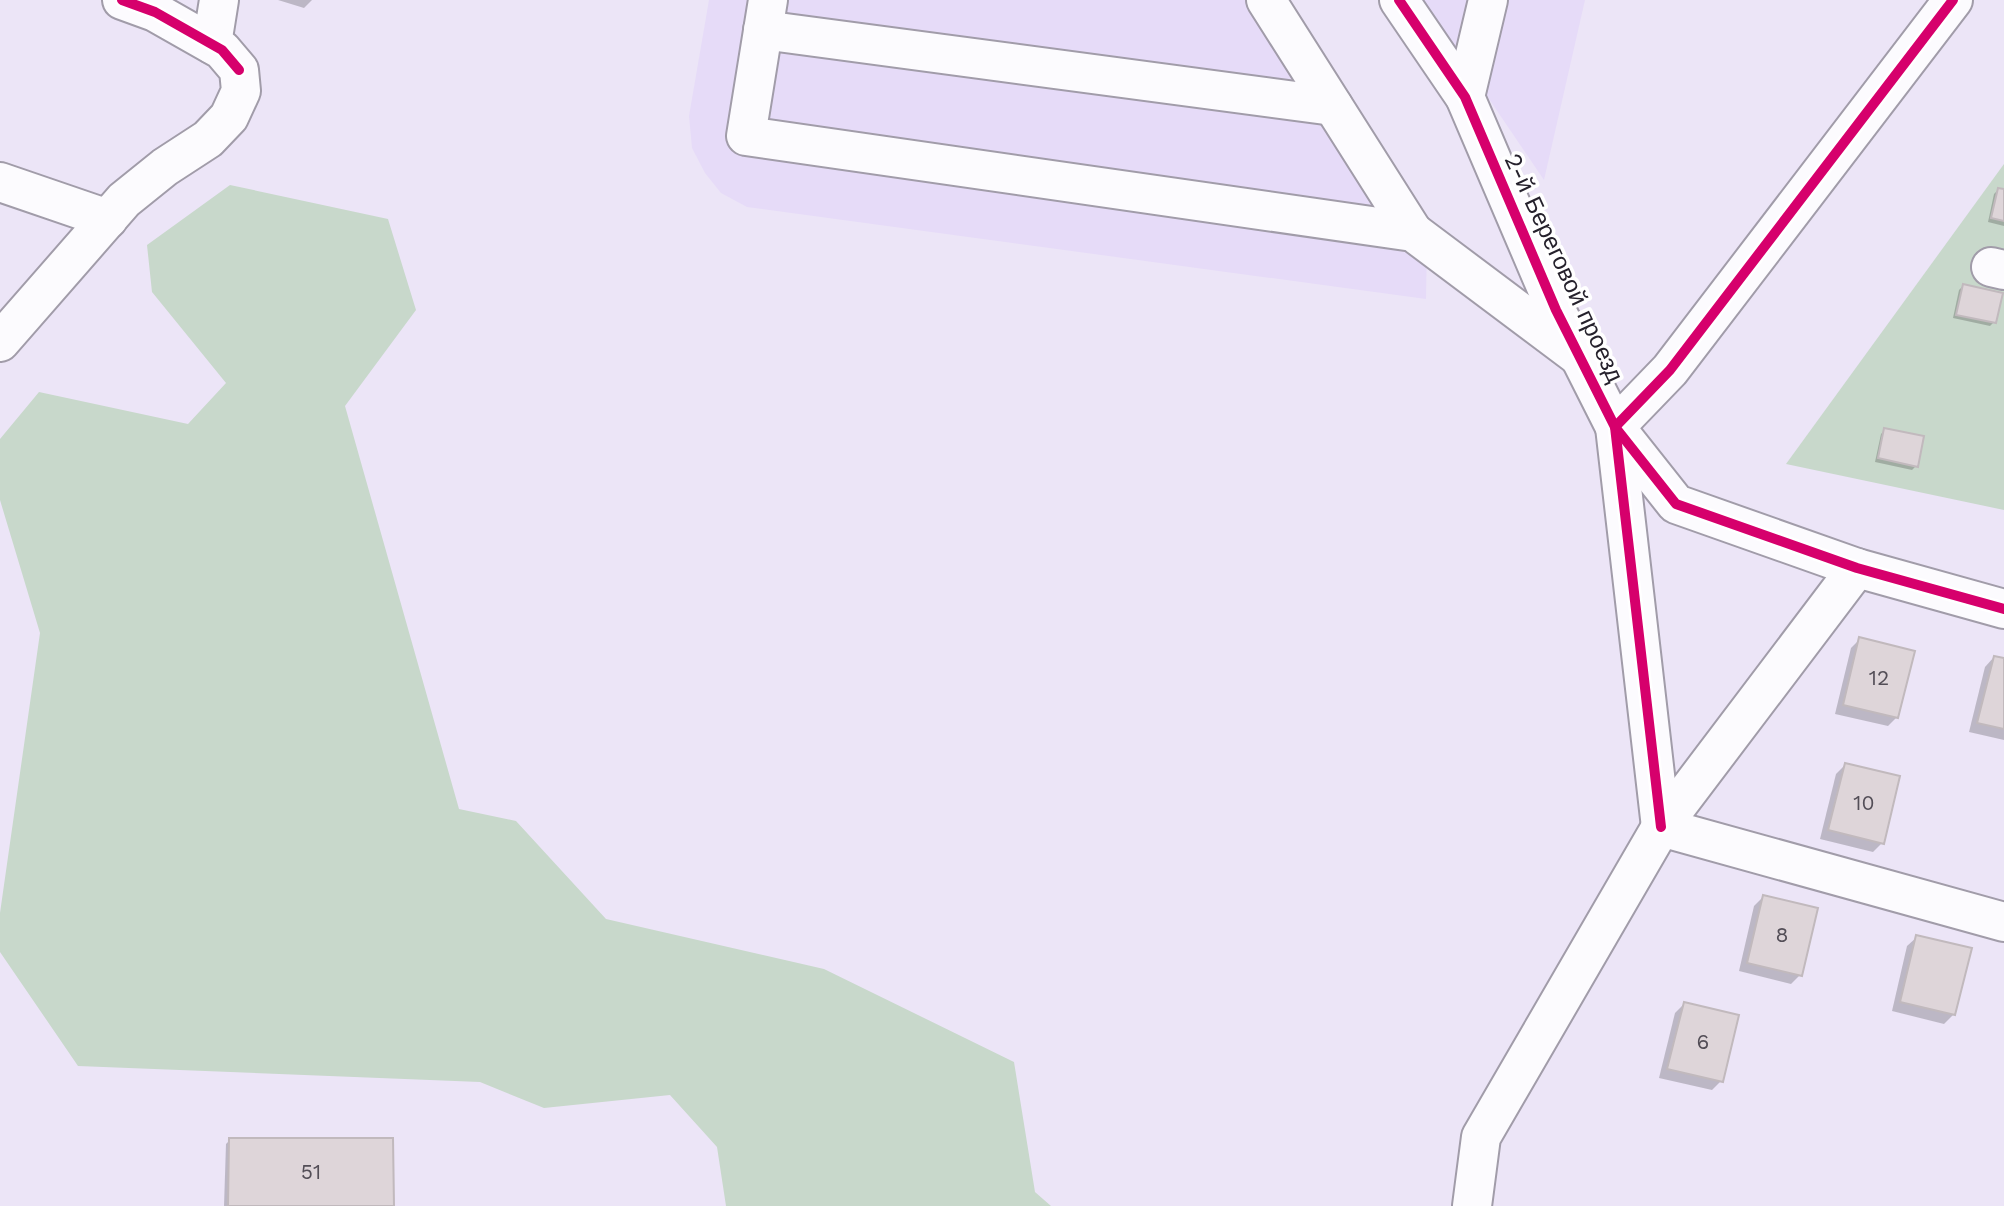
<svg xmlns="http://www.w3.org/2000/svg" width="2004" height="1206" viewBox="0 0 2004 1206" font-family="'Work Sans',sans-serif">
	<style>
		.built { fill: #e6dbf8 }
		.green { fill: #c8d8cb }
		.shadow { fill: #0003 }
		.building { fill: #ded5d9; stroke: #c1b9bd; stroke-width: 2 }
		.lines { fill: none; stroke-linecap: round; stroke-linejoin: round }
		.minor-casing { stroke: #a19ca9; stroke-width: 42 }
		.minor { stroke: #fcfbfe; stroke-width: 38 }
		.cycleway-casing { stroke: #fff; stroke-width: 15 }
		.cycleway { stroke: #d6006c; stroke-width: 10 }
		.labels { text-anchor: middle; stroke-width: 7; stroke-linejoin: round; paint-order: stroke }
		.number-label { font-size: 21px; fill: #534e57 }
		.street-label { font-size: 24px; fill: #25212c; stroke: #fff }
	</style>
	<rect width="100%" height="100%" fill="#ece5f7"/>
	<g class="built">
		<polygon points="709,0 1276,0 1427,241 1426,299 747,207 721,193 705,173 692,148 689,116"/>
		<polygon points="1422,0 1585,0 1544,180"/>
	</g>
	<g class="green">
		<polygon points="2004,164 2004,510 1786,464"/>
		<polygon points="230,185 388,219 416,310 345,406 459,809 516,821 606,919 824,969 1014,1062 1035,1192 1051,1206 726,1206 717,1147 670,1095 544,1108 480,1082 78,1066 0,952 0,913 40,633 0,500 0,439 39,392 188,424 226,383 152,292 147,245"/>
	</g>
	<g class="shadow">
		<polygon points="278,0 312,0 304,8"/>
		<polygon points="1998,190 2004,191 2004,226 1988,222 1994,194"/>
		<polygon points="1963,286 1994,322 1990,326 1953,318 1959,290"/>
		<polygon points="1885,430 1916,466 1912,470 1875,462 1881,434"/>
		<polygon points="1860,639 1897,717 1888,726 1835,714 1851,648"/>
		<polygon points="1994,657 2004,660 2004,740 1969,732 1985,667"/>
		<polygon points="1845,765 1882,843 1873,852 1820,839 1836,774"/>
		<polygon points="1763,897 1800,975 1791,984 1739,971 1754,906"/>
		<polygon points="1917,937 1954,1014 1944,1024 1892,1011 1907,946"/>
		<polygon points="1684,1004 1721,1081 1712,1090 1659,1078 1675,1013"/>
		<polygon points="230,1140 392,1206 224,1206 226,1144"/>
	</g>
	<g class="building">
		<polygon points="1998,188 2004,189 2004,221 1991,218"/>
		<polygon points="1963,284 2003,293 1996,323 1956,315"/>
		<polygon points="1884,428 1924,436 1918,467 1878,458"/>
		<polygon points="1859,637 1915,651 1898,718 1843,705"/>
		<polygon points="1994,656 2004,658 2004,729 1977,723"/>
		<polygon points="1845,763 1900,776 1884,844 1828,830"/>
		<polygon points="1763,895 1818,908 1802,976 1747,963"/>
		<polygon points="1916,935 1972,948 1955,1015 1900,1002"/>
		<polygon points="1684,1002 1739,1015 1723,1082 1667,1069"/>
		<polygon points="229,1138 393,1138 394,1206 228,1206"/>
	</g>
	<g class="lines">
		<g class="minor-casing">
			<g id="minor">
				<polyline points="768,0 746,136 1413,232 1581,358"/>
				<polyline points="1266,0 1413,232"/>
				<polyline points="1399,0 1465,97 1556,310 1615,427 1676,504 1857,568 2004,609"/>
				<polyline points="1953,0 1670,370 1615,427 1661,827 2004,922"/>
				<polyline points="763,30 1333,106"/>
				<polyline points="212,44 219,0"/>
				<polyline points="1465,97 1488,0"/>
				<polyline points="0,182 108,219"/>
				<polyline points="1991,267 2004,270"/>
				<polyline points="0,342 124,200 165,167 208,139 229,117 241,91 239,70 222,50 155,12 122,0"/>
				<polyline points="1472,1206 1481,1137 1661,827 1857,568"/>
			</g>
		</g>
		<use href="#minor" class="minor"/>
		<g class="cycleway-casing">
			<g id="cycleway">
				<polyline points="122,0 155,12 222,50 239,70"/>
				<polyline points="1399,0 1465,97 1556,310 1615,427 1676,504 1857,568 2004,609"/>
				<polyline points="1661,827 1615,427 1670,370 1953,0"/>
			</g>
		</g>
		<use href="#cycleway" class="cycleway"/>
	</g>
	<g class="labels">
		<g class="number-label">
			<text x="1879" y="685">12</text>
			<text x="1864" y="810">10</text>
			<text x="1782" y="942">8</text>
			<text x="1703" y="1049">6</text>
			<text x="311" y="1179">51</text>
		</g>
		<g class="street-label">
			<text transform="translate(1564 268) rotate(65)" y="8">2-й Береговой проезд</text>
		</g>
	</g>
</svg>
